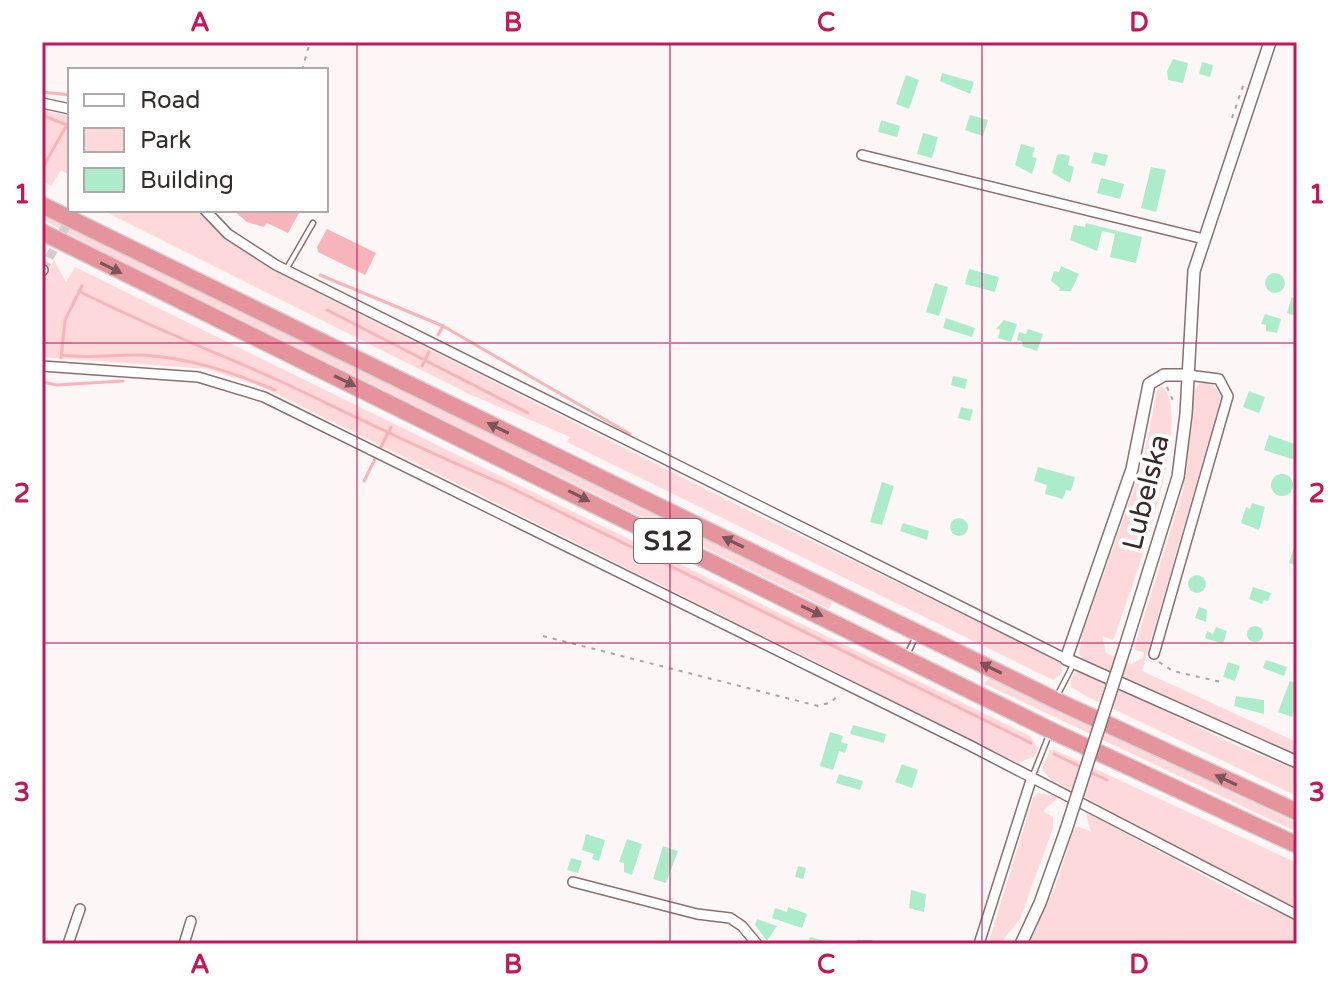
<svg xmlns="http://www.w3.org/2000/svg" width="1339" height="986" viewBox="0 0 1339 986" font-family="'Varela Round',sans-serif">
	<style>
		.green { fill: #fdd9dc }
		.water { fill: #f7b4bb }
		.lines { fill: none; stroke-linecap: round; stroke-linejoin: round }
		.stream { stroke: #f7b4bb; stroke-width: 3 }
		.building { fill: #aceccb }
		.minor-tunnel { stroke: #d5cdce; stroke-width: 9; stroke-dasharray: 9 4.5; stroke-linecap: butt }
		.service-casing { stroke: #8a6f71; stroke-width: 7 }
		.minor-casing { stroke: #8a6f71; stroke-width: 12 }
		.tertiary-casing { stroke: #8a6f71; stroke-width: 14 }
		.motorway-casing { stroke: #d7d4d5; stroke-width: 19 }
		.path { stroke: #aca3a4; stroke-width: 2; stroke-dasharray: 4 6; stroke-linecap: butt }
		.service { stroke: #fff; stroke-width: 4 }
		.minor { stroke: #fff; stroke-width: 9 }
		.tertiary { stroke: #fff; stroke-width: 11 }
		.motorway { stroke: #e5949d; stroke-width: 16 }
		.tertiary-bridge-casing { stroke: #8a6f71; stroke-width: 14; stroke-linecap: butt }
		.tertiary-bridge { stroke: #fff; stroke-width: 11 }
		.oneway { fill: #7c5459 }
		.grid { fill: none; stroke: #c2185b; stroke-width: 2; stroke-opacity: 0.55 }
		.labels { text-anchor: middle; stroke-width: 8; stroke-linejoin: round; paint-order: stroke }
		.shield { fill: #fff; stroke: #726a6b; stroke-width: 2 }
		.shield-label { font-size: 26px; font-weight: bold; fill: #362a2b }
		.street-label { font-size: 28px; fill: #362a2b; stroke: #fff }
		.neatline { fill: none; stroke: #c2185b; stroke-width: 3 }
		.grid-label { font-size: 26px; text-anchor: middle; font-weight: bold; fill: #c2185b }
	</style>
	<rect width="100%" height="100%" fill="#fdf6f7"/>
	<g class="green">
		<polygon points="42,110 70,116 70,185 67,174 61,170 51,186 42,181"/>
		<polygon points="42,208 833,600 829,609 101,251 42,219"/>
		<polygon points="197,210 242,250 308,288 743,508 1061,662 1062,673 1053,680 567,442 570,437 469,394 104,211"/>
		<polygon points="54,260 66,282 75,267 1030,736 1038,748 1035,756 1018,763 265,388 207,369 42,357 42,284"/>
		<path d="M1207,382L1216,388L1221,398L1142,671L1297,742L1295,754L1085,662L1079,654L1082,635L1142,466L1157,390L1162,386C1196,418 1130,590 1116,633L1113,640L1102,636L1106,653L1131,664L1143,658L1144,653L1134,649L1183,490L1193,393L1199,384Z"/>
		<polygon points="1076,672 1085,673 1244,749 1297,770 1297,796 1086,696 1071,687 1071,678"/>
		<polygon points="989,677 1297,823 1297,832 985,684"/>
		<polygon points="1050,750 1055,750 1297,863 1297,909 1050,779 1042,769"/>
		<polygon points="1038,793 1059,797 1043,811 1053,817 1053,828 1020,919 1000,944 988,944 1033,798"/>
		<polygon points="1086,812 1249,900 1297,920 1297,944 1029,944 1055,887 1073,832 1076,826 1090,831"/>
	</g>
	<g class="water">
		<polygon points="233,210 298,210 299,213 288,233 267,223 264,227 247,222"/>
		<polygon points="327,229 376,253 365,275 318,252 317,247"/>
	</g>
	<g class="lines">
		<g class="stream">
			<polyline points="42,92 70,95"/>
			<polyline points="42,115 67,125"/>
			<polyline points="42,169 70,119"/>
			<polyline points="320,275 443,326 630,434"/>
			<path d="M79,291C145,325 213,351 280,381C354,416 426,452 501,483L1031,743"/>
			<polyline points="327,310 528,413"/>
			<polyline points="438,335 443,326"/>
			<path d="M62,355C88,359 116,354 143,355C190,358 232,372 275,390"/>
			<polyline points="61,358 65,320 82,286"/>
			<polyline points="422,366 429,352"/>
			<polyline points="42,382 57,385 123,381"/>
			<polyline points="364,481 391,427"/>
			<polyline points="1054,754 1083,768"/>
			<polyline points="1090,772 1107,780"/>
		</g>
	</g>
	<g class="building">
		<polygon points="1173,59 1188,63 1183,83 1168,80 1167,71"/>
		<polygon points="1202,62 1213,65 1210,77 1199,74"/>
		<polygon points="942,73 974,82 970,94 940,81"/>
		<polygon points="906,75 919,80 909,109 896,104"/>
		<polygon points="970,115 988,120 983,136 965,130"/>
		<polygon points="881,120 900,126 897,137 878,132"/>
		<polygon points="923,133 938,137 932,158 917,154"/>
		<polygon points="1021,144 1035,148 1032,157 1037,158 1032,174 1015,165"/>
		<polygon points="1094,152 1108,155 1105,166 1091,163"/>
		<polygon points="1062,154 1070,156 1068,165 1074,167 1070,183 1052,173 1057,155"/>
		<polygon points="1151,167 1166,170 1156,212 1141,208"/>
		<polygon points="1101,178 1124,184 1120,199 1097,193"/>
		<polygon points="1086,223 1142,237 1136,263 1110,257 1115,234 1102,231 1097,251 1070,240 1074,225 1085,227"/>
		<polygon points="1061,266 1079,274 1071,291 1059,291 1060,288 1051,281 1054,271 1059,272"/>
		<polygon points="969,269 999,277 995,292 965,284"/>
		<circle cx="1275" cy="283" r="10"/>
		<polygon points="935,283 948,287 939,316 926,312"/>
		<polygon points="1292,297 1297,299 1297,316 1287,313"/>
		<polygon points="1265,314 1281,319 1277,333 1266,331 1266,325 1261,324"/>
		<polygon points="946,318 975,328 972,337 943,328"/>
		<polygon points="1004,320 1017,324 1011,342 998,338 1000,330 996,329"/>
		<polygon points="1028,329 1043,334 1037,351 1022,346 1023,342 1017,340 1019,332 1026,334"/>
		<polygon points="953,376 967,379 965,389 951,385"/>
		<polygon points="1249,391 1265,397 1259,413 1243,407"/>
		<polygon points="961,407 973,410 970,421 958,418"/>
		<polygon points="1269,435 1297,445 1295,460 1264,450"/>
		<polygon points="1038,467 1075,477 1071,491 1066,490 1063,499 1045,494 1047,485 1034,481"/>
		<circle cx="1282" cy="485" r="11"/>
		<polygon points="882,482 894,486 882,525 870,522"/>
		<polygon points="1252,503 1265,507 1259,530 1241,523 1246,507 1250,509"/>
		<circle cx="959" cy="527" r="9"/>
		<polygon points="903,523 929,531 927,540 900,531"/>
		<polygon points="1296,541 1297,541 1297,566 1289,563"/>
		<circle cx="1197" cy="584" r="9"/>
		<polygon points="1253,587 1271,593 1268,601 1264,600 1262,604 1249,599"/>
		<polygon points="1199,607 1207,610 1206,622 1195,618"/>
		<circle cx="1255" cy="634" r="8"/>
		<polygon points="1216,627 1227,631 1223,644 1205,638 1207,631 1213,634"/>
		<polygon points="1266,660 1287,667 1284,676 1263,668"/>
		<polygon points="1228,662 1240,666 1235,681 1223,677"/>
		<polygon points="1290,681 1297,683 1297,703 1292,717 1278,712"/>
		<polygon points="1236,696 1264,700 1264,714 1234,706"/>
		<polygon points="853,725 886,734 884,743 850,734"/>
		<polygon points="830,732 843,736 841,742 848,744 845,753 839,751 833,770 820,766"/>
		<polygon points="902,764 918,770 912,788 895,782"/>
		<polygon points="839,774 863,781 860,790 836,783"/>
		<polygon points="586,834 605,840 599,861 592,859 594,854 582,850"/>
		<polygon points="627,839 642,844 632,875 624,872 624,863 619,862"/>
		<polygon points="663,846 678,851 666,883 653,879"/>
		<polygon points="571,858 582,861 578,873 567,870"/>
		<polygon points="798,866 806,868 803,879 795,877"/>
		<polygon points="911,890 926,894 924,912 909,908"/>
		<polygon points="788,907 807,914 802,928 772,918 775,908 787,912"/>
		<polygon points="757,919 777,926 767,941 755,925"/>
		<polygon points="810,937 826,941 825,944 808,944"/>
	</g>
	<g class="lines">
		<polyline class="minor-tunnel" points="43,270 74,210"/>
		<g class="service-casing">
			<g id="service">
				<polyline points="287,268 313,223"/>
				<polyline points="907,655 915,638"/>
				<polyline points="1057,696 1073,665"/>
				<polyline points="1033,775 1049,735"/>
				<polyline points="858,944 871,944"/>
			</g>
		</g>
		<g class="minor-casing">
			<g id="minor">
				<polyline points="42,103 70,109"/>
				<polyline points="862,155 1204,239"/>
				<polyline points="205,210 228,234 276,265 1066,659"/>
				<polyline points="42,271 43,270"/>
				<polyline points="42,366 198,377 264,397 969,745 1297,915"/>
				<polyline points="1154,654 1228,396 1219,379 1188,375"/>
				<polyline points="573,882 697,914 730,918 742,926 757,944"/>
				<polyline points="68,944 80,909"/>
				<polyline points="184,944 191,921"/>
				<polyline points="979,944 1032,777"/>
			</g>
		</g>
		<g class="tertiary-casing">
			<g id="tertiary">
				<polyline points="1188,375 1164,375 1149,384 1132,469 1066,659 1297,762"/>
				<polyline points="1125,647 1178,477 1186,414 1194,271 1270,42"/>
				<polyline points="1021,944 1040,903 1066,830"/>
			</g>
		</g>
		<g class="motorway-casing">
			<g id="motorway">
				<polyline points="42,205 1055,700 1297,812"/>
				<polyline points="42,232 1050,730 1297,845"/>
			</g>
		</g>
		<g class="path">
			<polyline points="302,70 310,42"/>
			<polyline points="1232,118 1244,83"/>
			<polyline points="1167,387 1174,403"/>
			<polyline points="543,636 818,706 832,702 839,693"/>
			<polyline points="1159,662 1173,671 1221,682"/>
		</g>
		<use href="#service" class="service"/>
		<use href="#minor" class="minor"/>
		<use href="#tertiary" class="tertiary"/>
		<use href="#motorway" class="motorway"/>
		<g class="tertiary-bridge-casing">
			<polyline id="tertiary-bridge" points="1066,830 1125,647"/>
		</g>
		<use href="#tertiary-bridge" class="tertiary-bridge"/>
	</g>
	<defs><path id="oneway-solid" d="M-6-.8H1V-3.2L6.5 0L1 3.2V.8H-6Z" transform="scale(2)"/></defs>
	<g class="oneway">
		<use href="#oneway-solid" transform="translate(111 268) rotate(26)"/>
		<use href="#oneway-solid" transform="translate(345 381) rotate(26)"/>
		<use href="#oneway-solid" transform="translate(498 428) rotate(-154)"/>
		<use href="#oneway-solid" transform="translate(579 496) rotate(27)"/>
		<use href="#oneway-solid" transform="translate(733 542) rotate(-154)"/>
		<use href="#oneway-solid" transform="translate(812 611) rotate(26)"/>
		<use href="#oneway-solid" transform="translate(991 668) rotate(-154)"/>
		<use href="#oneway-solid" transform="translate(1226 780) rotate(-155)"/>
	</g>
	<path class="grid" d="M357,42V944M670,42V944M982,42V944M42,343H1297M42,643H1297"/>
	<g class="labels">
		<rect class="shield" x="634" y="519" width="68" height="44" rx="6"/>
		<g class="shield-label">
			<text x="668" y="550">S12</text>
		</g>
		<g class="street-label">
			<text transform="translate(1145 492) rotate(-76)" y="10">Lubelska</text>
		</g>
	</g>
	<rect width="1339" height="986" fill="none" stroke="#ffffff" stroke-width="88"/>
	<rect x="68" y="68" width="260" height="144" fill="#ffffff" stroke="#afaaaa" stroke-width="2"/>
	<rect x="84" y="94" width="40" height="12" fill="#ffffff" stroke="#afaaaa" stroke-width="2"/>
	<text x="140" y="108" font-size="24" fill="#362a2b">Road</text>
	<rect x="84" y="128" width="40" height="24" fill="#fdd9dc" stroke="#afaaaa" stroke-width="2"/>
	<text x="140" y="148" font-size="24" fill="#362a2b">Park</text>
	<rect x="84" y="168" width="40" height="24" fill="#aceccb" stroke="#afaaaa" stroke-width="2"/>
	<text x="140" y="188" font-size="24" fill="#362a2b">Building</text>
	<rect x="44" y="44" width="1251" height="898" class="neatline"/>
	<g class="grid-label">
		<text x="200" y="31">A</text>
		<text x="513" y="31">B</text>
		<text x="826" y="31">C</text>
		<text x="1139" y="31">D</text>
		<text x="22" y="203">1</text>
		<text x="1317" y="203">1</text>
		<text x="22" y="502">2</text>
		<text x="1317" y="502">2</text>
		<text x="22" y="801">3</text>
		<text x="1317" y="801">3</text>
		<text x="200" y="973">A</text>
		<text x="513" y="973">B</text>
		<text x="826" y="973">C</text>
		<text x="1139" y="973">D</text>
	</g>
</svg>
